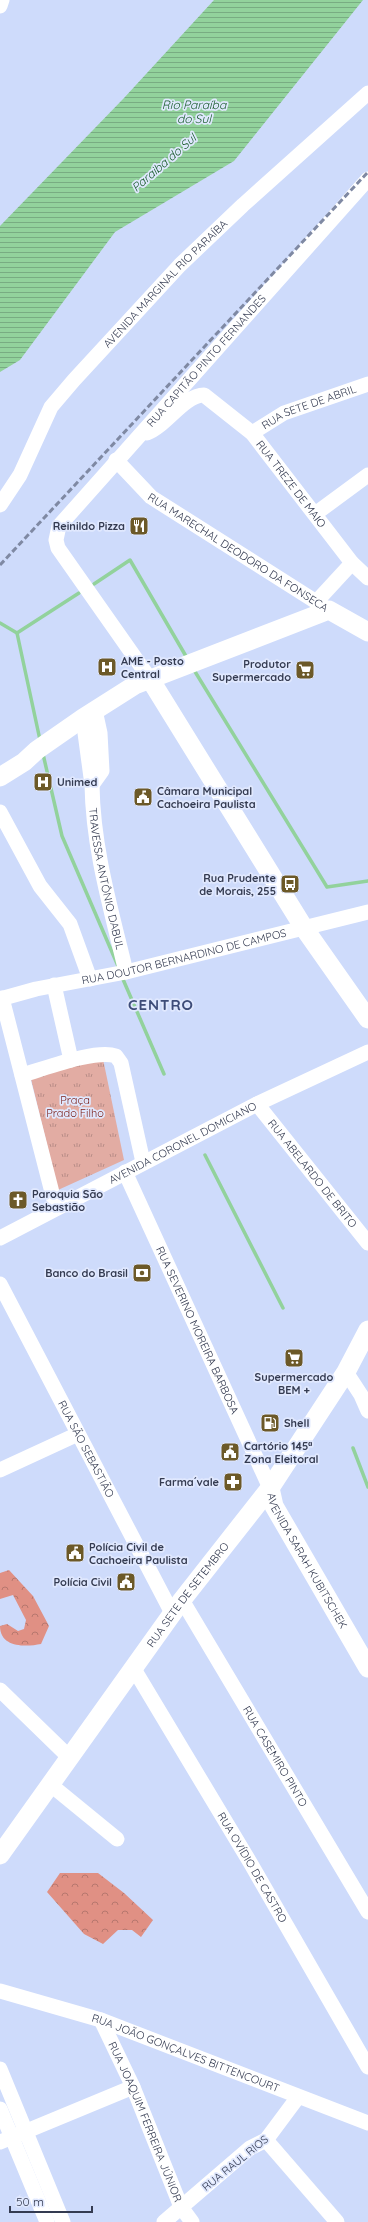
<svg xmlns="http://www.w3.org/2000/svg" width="368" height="2222" viewBox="0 0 368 2222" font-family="Quicksand,sans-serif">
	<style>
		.forest { fill: url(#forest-crowns) }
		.park { fill: url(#park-tufts) }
		.water { fill: url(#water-rules) }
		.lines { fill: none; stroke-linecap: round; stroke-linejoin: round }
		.stream { stroke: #92d29c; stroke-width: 3.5 }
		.minor { stroke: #fff; stroke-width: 15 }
		.major { stroke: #fff; stroke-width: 19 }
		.rail { stroke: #7f89a3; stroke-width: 3; stroke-dasharray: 6 3; stroke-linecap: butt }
		.labels { text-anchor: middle; stroke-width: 3.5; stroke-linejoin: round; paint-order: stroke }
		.street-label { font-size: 11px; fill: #343b51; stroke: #e0e8fe }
		.poi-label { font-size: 11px; font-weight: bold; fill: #343b51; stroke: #e0e8fe; text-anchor: start }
		.park-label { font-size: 11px; fill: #7a1c15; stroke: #e0e8fe }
		.water-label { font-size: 12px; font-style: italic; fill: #175b2a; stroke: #e0e8fe }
		.district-label { font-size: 15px; font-weight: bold; letter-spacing: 1px; fill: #3d4c79; stroke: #e0e8fe }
	</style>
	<defs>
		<pattern id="forest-crowns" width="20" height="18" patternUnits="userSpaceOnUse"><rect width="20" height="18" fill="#e09084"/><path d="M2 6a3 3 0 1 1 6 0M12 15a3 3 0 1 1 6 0" fill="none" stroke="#b6776e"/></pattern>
		<pattern id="park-tufts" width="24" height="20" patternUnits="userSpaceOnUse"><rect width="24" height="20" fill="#e2aca3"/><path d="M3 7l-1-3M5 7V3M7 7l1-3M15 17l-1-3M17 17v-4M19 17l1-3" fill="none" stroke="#b88d87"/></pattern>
		<pattern id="water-rules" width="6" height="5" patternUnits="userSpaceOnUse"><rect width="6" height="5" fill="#92d29c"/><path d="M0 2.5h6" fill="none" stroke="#78ac82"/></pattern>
	</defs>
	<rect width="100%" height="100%" fill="#cedbfb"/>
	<g class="forest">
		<path d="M9,1570L33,1596L49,1626L41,1644C26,1647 0,1648 0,1626L7,1624L18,1631L24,1629L26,1620L13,1595L0,1599V1573Z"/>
		<polygon points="60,1873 98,1873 124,1893 153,1920 141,1937 132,1930 118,1930 103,1944 84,1934 47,1892"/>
	</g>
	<polygon class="park" points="103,1059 124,1160 58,1190 31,1079 67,1066"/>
	<polygon class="water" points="214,0 363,0 234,161 115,232 20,360 0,372 0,226 124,98"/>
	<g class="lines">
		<g class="stream">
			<polyline points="94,584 130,560 187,658"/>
			<polyline points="0,623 17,633 40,740"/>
			<polyline points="17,633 79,593"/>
			<polyline points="194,670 327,887 368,881"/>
			<polyline points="43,754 62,836 118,966"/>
			<polyline points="122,977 164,1074"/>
			<polyline points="205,1155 283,1308"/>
			<polyline points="353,1448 368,1487"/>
		</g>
		<g class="minor">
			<polyline points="0,6 2,0"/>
			<path id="s1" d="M147,433C166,426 184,395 204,395L252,433L352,563L368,578"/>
			<path id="s2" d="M252,433L284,413L368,384"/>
			<path id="s3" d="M116,460L151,497L329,610"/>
			<path id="s4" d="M0,505L20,475L51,407L74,380L180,265L243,205L368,93"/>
			<polyline points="315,514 368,475"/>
			<polyline points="317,601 352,563"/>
			<path id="s5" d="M150,679L58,548L56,540L59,526L368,179"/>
			<polyline points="83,718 92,785 102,771 100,733 95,710"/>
			<path id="s6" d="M92,785C93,849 111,909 126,972"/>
			<polyline points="0,812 40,886 70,924 90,979"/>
			<polyline points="54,985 71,1060"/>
			<polyline points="2,998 56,1208"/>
			<path id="s7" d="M0,999L36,989L126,972L368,912"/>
			<path d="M22,1075C44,1069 95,1049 116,1056L121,1063L143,1162"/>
			<path id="s8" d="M257,1104L368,1243"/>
			<path id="s9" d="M125,1172L270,1488"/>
			<path id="s10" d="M0,1238L257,1104L368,1052"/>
			<path id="s11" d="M0,1284L172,1613"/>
			<polyline points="346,1372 361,1395 368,1411"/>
			<polyline points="0,1470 78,1434"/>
			<path id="s12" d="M182,1600L368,1912"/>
			<path id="s13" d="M134,1669L251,1864L368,2067"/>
			<polyline points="0,1690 70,1758"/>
			<polyline points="51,1785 117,1839"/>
			<path id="s14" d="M0,1991L101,2020L368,2123"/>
			<path id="s15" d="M101,2020L133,2087L181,2207L192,2222"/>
			<polyline points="0,2069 63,2222"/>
			<polyline points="0,2109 47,2222"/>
			<polyline points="266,2140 337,2222"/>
			<polyline points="0,2142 133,2087"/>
			<polyline points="164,2222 250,2148 266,2140 298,2097"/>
		</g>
		<g class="major">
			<polyline points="150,679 304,928 368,1019"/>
			<polyline points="0,777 24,762 37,750 83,718 135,685 329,610 368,632"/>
			<path id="s16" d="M270,1488L274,1506L368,1668"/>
			<path id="s17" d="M0,1855L182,1600L270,1488L346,1372L368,1330"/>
		</g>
		<polyline class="rail" points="0,565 368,172"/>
	</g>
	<defs>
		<g id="restaurant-square" transform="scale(1)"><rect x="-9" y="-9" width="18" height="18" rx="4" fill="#6c5928" stroke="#e0e8fe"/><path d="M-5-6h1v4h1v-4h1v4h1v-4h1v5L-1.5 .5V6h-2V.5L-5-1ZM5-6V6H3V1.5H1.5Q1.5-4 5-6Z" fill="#fff"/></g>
		<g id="hospital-square" transform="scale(1)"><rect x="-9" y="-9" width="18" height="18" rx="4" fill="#6c5928" stroke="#e0e8fe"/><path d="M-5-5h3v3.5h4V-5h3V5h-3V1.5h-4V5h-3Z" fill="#fff"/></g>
		<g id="supermarket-square" transform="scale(1)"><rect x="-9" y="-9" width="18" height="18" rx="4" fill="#6c5928" stroke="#e0e8fe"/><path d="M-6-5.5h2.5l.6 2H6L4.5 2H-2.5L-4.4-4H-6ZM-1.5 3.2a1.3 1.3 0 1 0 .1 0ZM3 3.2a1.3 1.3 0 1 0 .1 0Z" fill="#fff"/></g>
		<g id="civic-square" transform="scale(1)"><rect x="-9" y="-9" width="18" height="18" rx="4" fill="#6c5928" stroke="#e0e8fe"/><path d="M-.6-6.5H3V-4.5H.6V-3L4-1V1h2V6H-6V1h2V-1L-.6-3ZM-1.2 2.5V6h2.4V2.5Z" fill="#fff"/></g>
		<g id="bus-square" transform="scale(1)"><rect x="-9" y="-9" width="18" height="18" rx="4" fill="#6c5928" stroke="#e0e8fe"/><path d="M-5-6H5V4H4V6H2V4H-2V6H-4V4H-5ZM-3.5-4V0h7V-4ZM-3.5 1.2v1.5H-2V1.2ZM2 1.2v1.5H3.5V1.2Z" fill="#fff"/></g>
		<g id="church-square" transform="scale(1)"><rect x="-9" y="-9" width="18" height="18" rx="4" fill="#6c5928" stroke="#e0e8fe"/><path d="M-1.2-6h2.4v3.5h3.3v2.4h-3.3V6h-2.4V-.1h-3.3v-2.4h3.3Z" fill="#fff"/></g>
		<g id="bank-square" transform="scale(1)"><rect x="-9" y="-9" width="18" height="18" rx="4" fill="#6c5928" stroke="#e0e8fe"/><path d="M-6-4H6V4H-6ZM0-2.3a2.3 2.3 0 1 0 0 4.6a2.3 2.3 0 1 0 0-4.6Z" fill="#fff"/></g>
		<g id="fuel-square" transform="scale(1)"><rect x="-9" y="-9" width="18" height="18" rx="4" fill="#6c5928" stroke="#e0e8fe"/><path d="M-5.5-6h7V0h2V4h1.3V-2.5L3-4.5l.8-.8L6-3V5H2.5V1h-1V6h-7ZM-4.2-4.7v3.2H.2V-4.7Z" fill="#fff"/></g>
		<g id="pharmacy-square" transform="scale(1)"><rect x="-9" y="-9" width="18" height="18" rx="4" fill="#6c5928" stroke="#e0e8fe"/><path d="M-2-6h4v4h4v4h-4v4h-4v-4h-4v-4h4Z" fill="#fff"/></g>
	</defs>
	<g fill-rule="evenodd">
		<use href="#restaurant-square" x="139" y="526"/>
		<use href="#hospital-square" x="107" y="667"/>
		<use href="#supermarket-square" x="305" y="670"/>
		<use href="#hospital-square" x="43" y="782"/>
		<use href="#civic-square" x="143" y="797"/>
		<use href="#bus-square" x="290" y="884"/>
		<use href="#church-square" x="18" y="1200"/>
		<use href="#bank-square" x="142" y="1273"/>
		<use href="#supermarket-square" x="294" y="1358"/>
		<use href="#fuel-square" x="270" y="1423"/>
		<use href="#civic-square" x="230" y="1452"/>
		<use href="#pharmacy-square" x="233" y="1482"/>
		<use href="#civic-square" x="75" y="1553"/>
		<use href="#civic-square" x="126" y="1582"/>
	</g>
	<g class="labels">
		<g class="street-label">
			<text dy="4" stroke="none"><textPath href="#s4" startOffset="279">AVENIDA MARGINAL RIO PARAÍBA</textPath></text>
			<text dy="4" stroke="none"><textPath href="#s5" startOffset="404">RUA CAPITÃO PINTO FERNANDES</textPath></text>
			<text dy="4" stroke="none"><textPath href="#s2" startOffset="63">RUA SETE DE ABRIL</textPath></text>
			<text dy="4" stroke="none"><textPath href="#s1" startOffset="195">RUA TREZE DE MAIO</textPath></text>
			<text dy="4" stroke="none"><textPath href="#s3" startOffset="154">RUA MARECHAL DEODORO DA FONSECA</textPath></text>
			<text dy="4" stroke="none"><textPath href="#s6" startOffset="95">TRAVESSA ANTÔNIO DABUL</textPath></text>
			<text dy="4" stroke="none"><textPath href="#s7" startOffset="189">RUA DOUTOR BERNARDINO DE CAMPOS</textPath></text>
			<text dy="4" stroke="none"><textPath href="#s10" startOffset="206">AVENIDA CORONEL DOMICIANO</textPath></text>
			<text dy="4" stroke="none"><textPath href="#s8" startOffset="89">RUA ABELARDO DE BRITO</textPath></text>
			<text dy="4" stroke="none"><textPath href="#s9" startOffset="174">RUA SEVERINO MOREIRA BARBOSA</textPath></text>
			<text dy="4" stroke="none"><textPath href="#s11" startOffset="186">RUA SÃO SEBASTIÃO</textPath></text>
			<text dy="4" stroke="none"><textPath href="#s16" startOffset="82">AVENIDA SARAH KUBITSCHEK</textPath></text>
			<text dy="4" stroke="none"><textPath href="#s17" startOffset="321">RUA SETE DE SETEMBRO</textPath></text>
			<text dy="4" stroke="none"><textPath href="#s12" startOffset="182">RUA CASEMIRO PINTO</textPath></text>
			<text dy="4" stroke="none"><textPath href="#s13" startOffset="231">RUA OVÍDIO DE CASTRO</textPath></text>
			<text dy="4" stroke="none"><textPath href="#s14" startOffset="196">RUA JOÃO GONÇALVES BITTENCOURT</textPath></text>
			<text dy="4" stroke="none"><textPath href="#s15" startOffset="111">RUA JOAQUIM FERREIRA JÚNIOR</textPath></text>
			<text transform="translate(235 2163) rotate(-39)" y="4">RUA RAUL RIOS</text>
		</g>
		<g class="poi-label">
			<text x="125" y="530" text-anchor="end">Reinildo Pizza</text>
			<text x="121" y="665">AME - Posto<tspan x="121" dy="13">Central</tspan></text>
			<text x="291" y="668" text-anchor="end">Produtor<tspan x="291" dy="13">Supermercado</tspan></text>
			<text x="57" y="786">Unimed</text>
			<text x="157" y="795">Câmara Municipal<tspan x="157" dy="13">Cachoeira Paulista</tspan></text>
			<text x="276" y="882" text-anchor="end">Rua Prudente<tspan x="276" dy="13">de Morais, 255</tspan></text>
			<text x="32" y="1198">Paroquia São<tspan x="32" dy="13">Sebastião</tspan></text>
			<text x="128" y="1277" text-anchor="end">Banco do Brasil</text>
			<text x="294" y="1381" text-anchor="middle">Supermercado<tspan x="294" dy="13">BEM +</tspan></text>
			<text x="284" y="1427">Shell</text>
			<text x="244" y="1450">Cartório 145ª<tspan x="244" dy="13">Zona Eleitoral</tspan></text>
			<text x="219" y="1486" text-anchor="end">Farma´vale</text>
			<text x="89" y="1551">Polícia Civil de<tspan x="89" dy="13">Cachoeira Paulista</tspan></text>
			<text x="112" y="1586" text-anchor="end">Polícia Civil</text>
		</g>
		<g class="park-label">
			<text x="75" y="1104">Praça<tspan x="75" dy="13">Prado Filho</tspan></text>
		</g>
		<g class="water-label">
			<text x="194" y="109">Rio Paraíba<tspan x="194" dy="14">do Sul</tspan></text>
			<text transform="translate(164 163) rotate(-41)" y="4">Paraiba do Sul</text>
		</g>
		<g class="district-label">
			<text x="161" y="1010">CENTRO</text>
		</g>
	</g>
	<path d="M10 2206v6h82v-6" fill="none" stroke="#343b51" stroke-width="2"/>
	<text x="16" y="2206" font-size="12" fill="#343b51" stroke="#e0e8fe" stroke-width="3" paint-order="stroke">50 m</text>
</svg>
